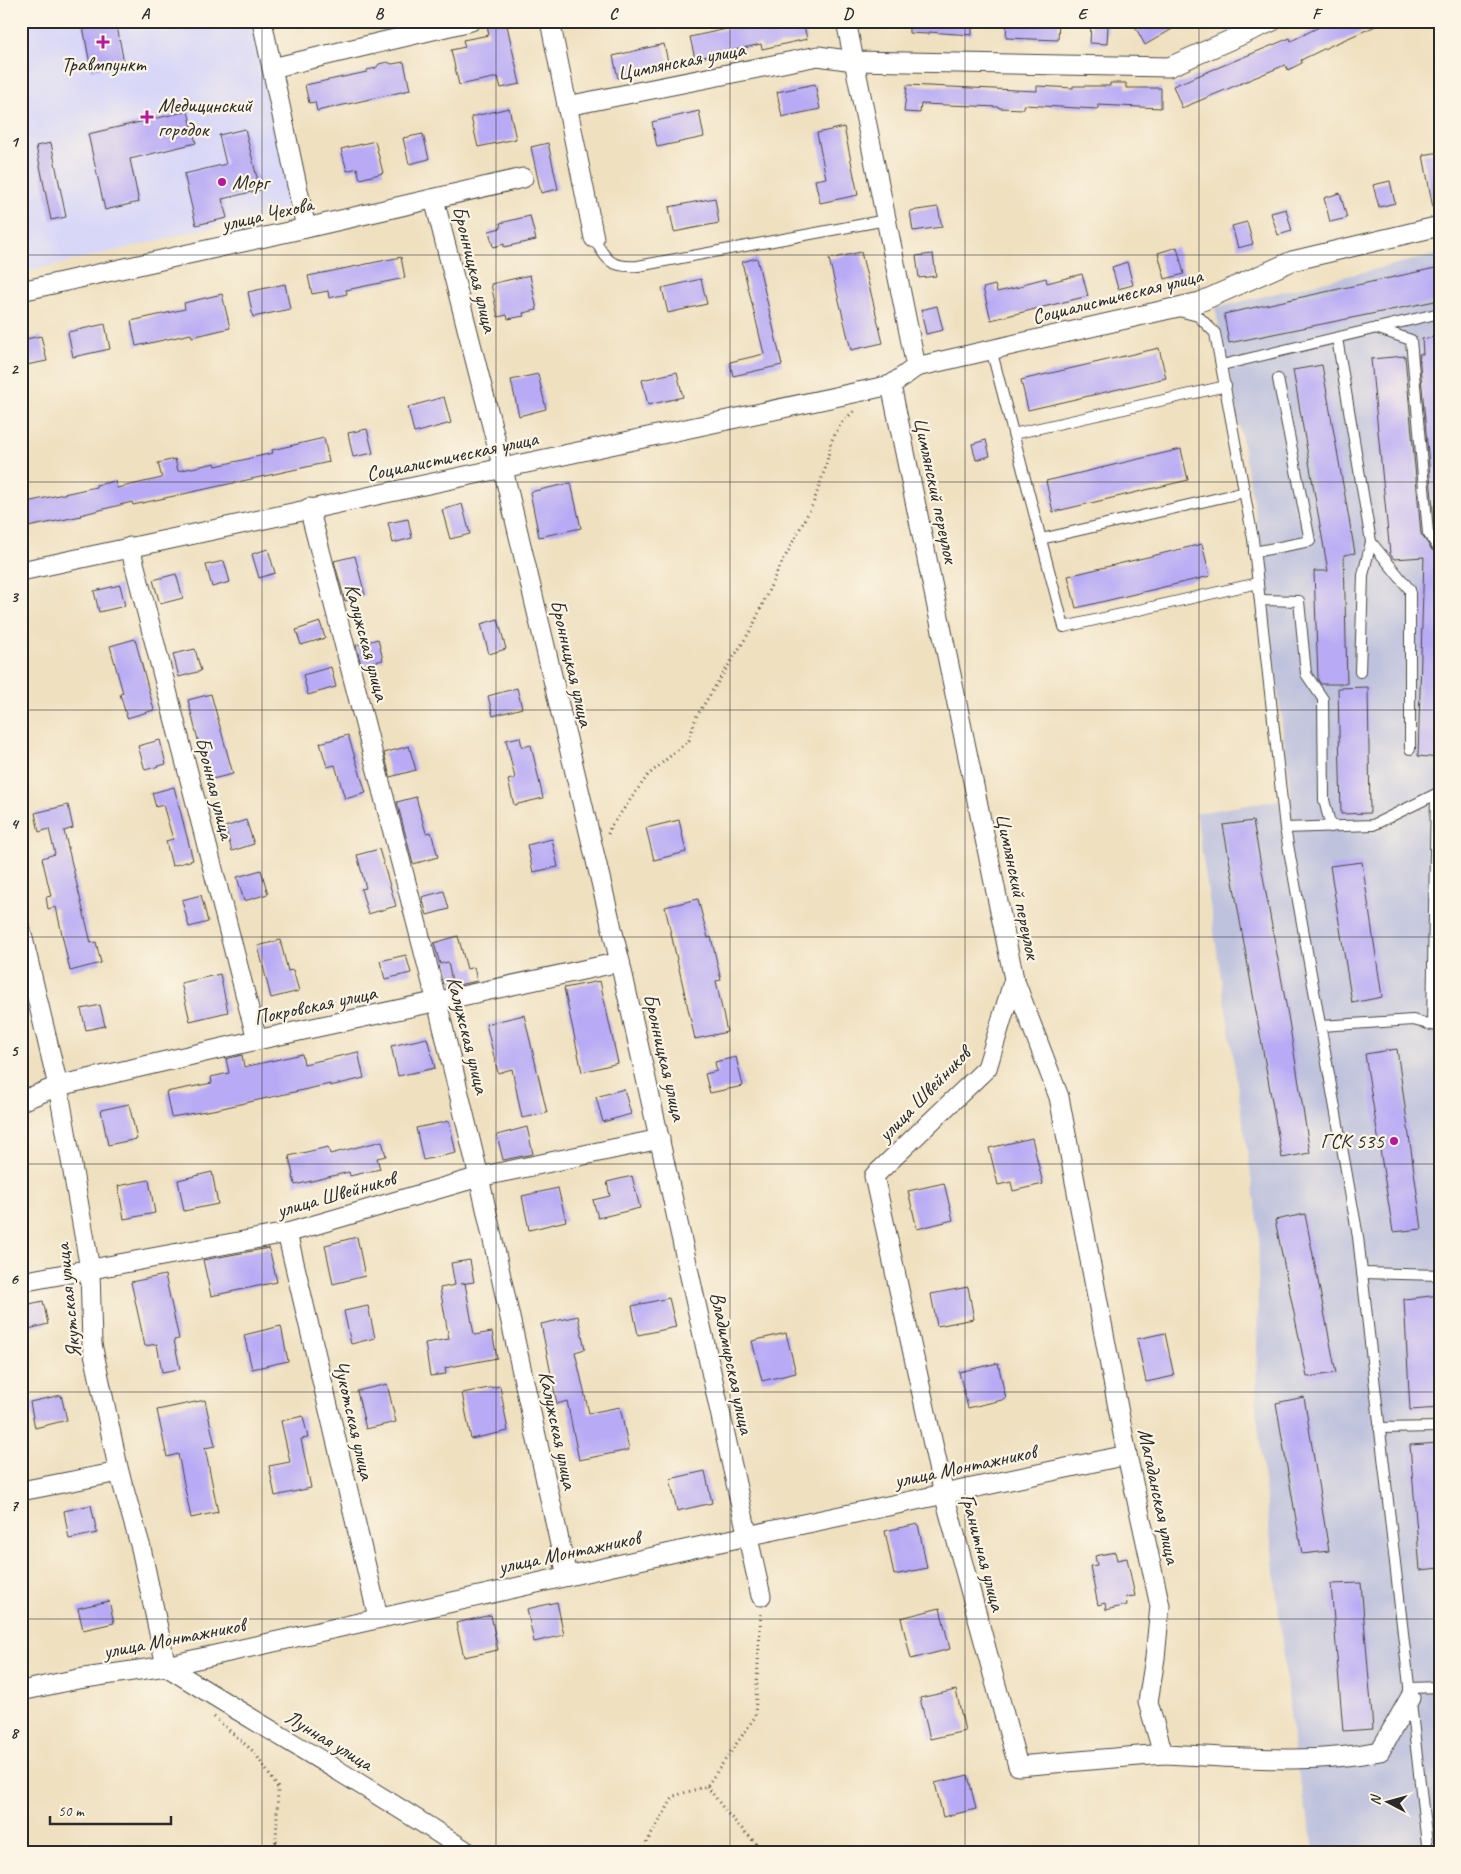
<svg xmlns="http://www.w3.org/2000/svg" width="1461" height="1874" viewBox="0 0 1461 1874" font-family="Caveat,sans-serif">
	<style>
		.built { fill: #d8d7f8 }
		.industrial { fill: #bfc2dd }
		.building { fill: #b8aaf5 }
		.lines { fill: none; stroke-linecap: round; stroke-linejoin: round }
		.lane-casing { stroke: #484641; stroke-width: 12 }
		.street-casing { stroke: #484641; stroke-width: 21 }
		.path { stroke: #484641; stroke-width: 3; stroke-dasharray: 1 4; stroke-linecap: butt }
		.lane { stroke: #fff; stroke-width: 10 }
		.street { stroke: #fff; stroke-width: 19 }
		.grid { fill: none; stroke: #2b2b2b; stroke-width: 1; stroke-opacity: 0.55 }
		.poi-dot { fill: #b5179e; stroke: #fcf5e5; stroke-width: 2 }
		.labels { text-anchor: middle; stroke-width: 4.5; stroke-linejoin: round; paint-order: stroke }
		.street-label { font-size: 21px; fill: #2b2b2b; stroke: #fcf5e5 }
		.poi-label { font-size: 21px; fill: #2b2b2b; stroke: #fcf5e5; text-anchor: start }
		.neatline { fill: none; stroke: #2b2b2b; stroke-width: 2 }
		.grid-label { font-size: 16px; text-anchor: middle; font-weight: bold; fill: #2b2b2b }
	</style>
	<rect width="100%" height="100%" fill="#fcf5e5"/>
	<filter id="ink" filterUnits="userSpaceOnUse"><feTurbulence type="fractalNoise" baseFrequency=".02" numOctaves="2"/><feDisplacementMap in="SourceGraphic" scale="10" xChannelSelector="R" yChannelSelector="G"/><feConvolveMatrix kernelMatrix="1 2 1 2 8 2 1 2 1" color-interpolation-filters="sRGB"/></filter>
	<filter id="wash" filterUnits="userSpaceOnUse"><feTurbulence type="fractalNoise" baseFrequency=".0096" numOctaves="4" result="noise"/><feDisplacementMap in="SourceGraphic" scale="20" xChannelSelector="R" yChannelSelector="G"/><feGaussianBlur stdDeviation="1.12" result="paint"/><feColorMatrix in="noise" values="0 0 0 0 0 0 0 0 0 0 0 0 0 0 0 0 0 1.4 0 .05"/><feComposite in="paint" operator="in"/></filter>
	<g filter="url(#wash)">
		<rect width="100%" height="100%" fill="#efe0c0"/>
		<polygon class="built" points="21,21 251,21 293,208 21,273"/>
		<polygon class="industrial" points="1440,250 1440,1853 1315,1853 1295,1758 1256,1407 1259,1227 1196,813 1291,798 1259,533 1232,385 1215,308 1434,255"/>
		<g id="blocks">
			<g class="building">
				<polygon points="82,21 116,21 124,63 91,70"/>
				<polygon points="486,21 506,21 520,84 501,88 498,77 459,85 451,50 465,47 463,40 489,35"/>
				<polygon points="763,21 803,21 807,39 762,49 761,44 695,59 690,37"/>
				<polygon points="909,21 972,21 972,35 928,32 928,34 909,33"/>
				<polygon points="1007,21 1059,21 1058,40 1006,38"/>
				<polygon points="1132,21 1186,21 1145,45"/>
				<polygon points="1331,21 1387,21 1330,46 1301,60 1302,63 1288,70 1285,65 1182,108 1173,86 1290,38 1291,41"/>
				<polygon points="1091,24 1108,24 1107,44 1090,43"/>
				<polygon points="664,44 669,66 618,78 613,56"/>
				<polygon points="387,62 392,64 404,62 410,90 317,111 315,102 309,103 305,85 367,72 367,70 376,68 379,64"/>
				<polygon points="1110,83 1126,83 1126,88 1161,88 1161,108 1098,105 1098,109 1078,108 1024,105 1024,109 999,108 999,107 921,104 920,113 904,112 907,85 1037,91 1037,86 1073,88 1073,86 1110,86"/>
				<polygon points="815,84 820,109 782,117 777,92"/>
				<polygon points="509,108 516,139 478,147 471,117"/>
				<polygon points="188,111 196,143 130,159 139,202 105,210 88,134"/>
				<polygon points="699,111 704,137 657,147 652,122"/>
				<polygon points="844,127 858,195 820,203 815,180 826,178 817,133"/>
				<polygon points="245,129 260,190 222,199 227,218 196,225 184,174 226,164 219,135"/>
				<polygon points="423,134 429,159 409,164 403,138"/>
				<polygon points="375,141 383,173 360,179 357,168 347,171 341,149"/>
				<polygon points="51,143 66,217 51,220 36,146"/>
				<polygon points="548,143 558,189 541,193 531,147"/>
				<polygon points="1440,152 1440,207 1433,208 1423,155"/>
				<polygon points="1390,181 1395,203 1379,207 1373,185"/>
				<polygon points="1340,193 1347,218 1330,222 1324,198"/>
				<polygon points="715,198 719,223 674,232 669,207"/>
				<polygon points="938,207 942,227 913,231 910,211"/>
				<polygon points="1286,209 1292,231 1278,235 1271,213"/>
				<polygon points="530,216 536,240 504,247 504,244 493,247 489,231 501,228 500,223"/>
				<polygon points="1247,222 1253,244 1238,248 1232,226"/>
				<polygon points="1177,247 1184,274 1165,279 1158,253"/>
				<polygon points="861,252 883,343 851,350 829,259"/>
				<polygon points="933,254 936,276 919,278 916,256"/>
				<polygon points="401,257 405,278 346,290 347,294 329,298 328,291 312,294 308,276"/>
				<polygon points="757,258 782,365 733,376 730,362 764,354 742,262"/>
				<polygon points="1127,262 1133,285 1118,289 1112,267"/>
				<polygon points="1440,267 1440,300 1229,343 1224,314"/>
				<polygon points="1082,274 1088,296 991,320 983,288 995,285 997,292 1024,286 1023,284 1046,278 1047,283"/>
				<polygon points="530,275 537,310 523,313 524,316 508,319 507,315 498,317 491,284"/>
				<polygon points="701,279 707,304 668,313 662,288"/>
				<polygon points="285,284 290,309 253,317 248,292"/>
				<polygon points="222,294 230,328 192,337 191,334 136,346 131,321 185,309 184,303"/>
				<polygon points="937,306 943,330 926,334 921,310"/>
				<polygon points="105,324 110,349 73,357 68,332"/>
				<polygon points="41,336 47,361 21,366 21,340"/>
				<polygon points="1440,336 1440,538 1435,531 1419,354 1423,354 1422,339"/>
				<polygon points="1159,348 1166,378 1028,410 1021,380"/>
				<polygon points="1405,356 1421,534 1432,550 1440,553 1440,758 1418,756 1424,557 1394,559 1390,554 1371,359"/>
				<polygon points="1322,365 1355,553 1344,555 1347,684 1321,684 1318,680 1314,571 1328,571 1293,370"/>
				<polygon points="677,372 683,397 648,405 642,380"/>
				<polygon points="538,374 546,409 519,416 511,380"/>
				<polygon points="444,397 451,423 414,433 408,407"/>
				<polygon points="367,429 373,453 353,457 348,433"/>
				<polygon points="324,438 329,462 133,505 132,502 80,515 81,516 28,527 22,503 96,487 96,485 115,481 117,488 162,478 158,463 175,459 178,471 215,463 216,466 273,453 272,450"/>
				<polygon points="986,440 990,456 976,460 972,444"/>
				<polygon points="1181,449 1188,480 1053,512 1046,481"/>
				<polygon points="571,483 581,528 539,537 530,492"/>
				<polygon points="462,504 470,534 450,539 442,510"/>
				<polygon points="408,519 412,538 393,543 388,523"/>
				<polygon points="1202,544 1210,576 1076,608 1068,576"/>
				<polygon points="268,549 275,573 259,578 252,554"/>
				<polygon points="355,556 365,595 345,601 334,561"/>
				<polygon points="224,561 230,582 212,587 206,565"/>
				<polygon points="176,574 183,598 160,604 153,580"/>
				<polygon points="120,585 125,606 99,612 94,591"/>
				<polygon points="498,619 506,649 489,654 481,624"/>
				<polygon points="320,622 325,638 301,645 296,630"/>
				<polygon points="135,639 154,710 127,718 120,694 123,693 110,646"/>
				<polygon points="378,639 383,660 361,665 356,645"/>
				<polygon points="195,649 201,671 179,677 173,654"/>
				<polygon points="331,667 336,687 308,695 303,675"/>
				<polygon points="1368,687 1370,813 1341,814 1338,688"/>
				<polygon points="517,688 522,708 493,716 488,696"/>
				<polygon points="211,694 233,774 208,780 188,700"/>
				<polygon points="348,735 366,793 345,799 335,765 327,767 320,743"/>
				<polygon points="520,737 522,747 531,745 543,798 514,805 508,780 515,778 506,740"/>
				<polygon points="160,740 166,764 145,770 138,746"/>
				<polygon points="409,746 416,770 390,777 384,753"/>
				<polygon points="174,787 193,860 172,866 166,841 173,839 163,805 156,807 152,793"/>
				<polygon points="416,797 426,833 431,832 438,857 413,864 397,802"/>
				<polygon points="68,805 73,828 64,831 91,943 96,942 101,963 70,971 56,907 48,909 46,897 51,896 42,858 55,854 49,829 39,832 35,813"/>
				<polygon points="246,820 254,844 232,851 225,827"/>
				<polygon points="679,820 686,852 654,860 646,828"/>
				<polygon points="1253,821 1289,1021 1310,1153 1282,1158 1223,825"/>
				<polygon points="552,839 558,867 533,872 527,845"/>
				<polygon points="379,849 396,906 368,914 361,889 366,888 357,855"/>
				<polygon points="1362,862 1382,997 1352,1003 1330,866"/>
				<polygon points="261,870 268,894 244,901 237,877"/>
				<polygon points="444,891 449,909 427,915 422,897"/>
				<polygon points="201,895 208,922 189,927 182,900"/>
				<polygon points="698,899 708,938 711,937 721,980 716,981 727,1032 695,1039 665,907"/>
				<polygon points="458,936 467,969 474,967 477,981 453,986 448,962 440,964 434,943"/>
				<polygon points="280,940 288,971 293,970 299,991 271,998 258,946"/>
				<polygon points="406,955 411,973 385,979 380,961"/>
				<polygon points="220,974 228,1012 190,1021 181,983"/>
				<polygon points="600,981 618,1063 582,1072 564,988"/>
				<polygon points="100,1005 105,1026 86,1030 81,1009"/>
				<polygon points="524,1015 547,1113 522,1118 512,1069 498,1073 486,1024"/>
				<polygon points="427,1038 435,1068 398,1076 391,1046"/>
				<polygon points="1397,1049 1422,1229 1393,1232 1365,1054"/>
				<polygon points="358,1052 364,1078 330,1086 330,1084 218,1109 171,1117 166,1092 212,1083 211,1077 229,1073 226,1059 242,1055 244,1067 302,1054 304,1064"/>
				<polygon points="736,1057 743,1086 710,1093 705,1074 717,1071 715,1062"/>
				<polygon points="624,1089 631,1114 603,1122 596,1097"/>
				<polygon points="129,1104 137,1139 108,1145 101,1110"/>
				<polygon points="449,1121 456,1153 423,1160 416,1128"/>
				<polygon points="527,1127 533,1154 503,1160 497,1135"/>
				<polygon points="1032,1138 1043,1184 1013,1191 1011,1182 998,1185 989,1148"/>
				<polygon points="382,1141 386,1156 377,1158 380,1169 350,1176 349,1172 295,1185 289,1156 328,1147 330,1154"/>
				<polygon points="212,1172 218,1204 184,1211 178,1180"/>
				<polygon points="632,1176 640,1208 598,1218 593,1200 610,1196 607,1182"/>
				<polygon points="149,1180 155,1213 124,1219 118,1186"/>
				<polygon points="944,1183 953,1220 917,1229 908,1191"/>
				<polygon points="558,1188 566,1221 529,1230 522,1196"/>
				<polygon points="1305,1214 1336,1373 1307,1377 1275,1220"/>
				<polygon points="357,1237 365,1276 333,1284 325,1245"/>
				<polygon points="269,1248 277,1282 211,1296 203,1260"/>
				<polygon points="470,1260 474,1282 460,1284 465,1283 474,1335 492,1332 497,1358 445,1368 446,1374 430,1376 425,1343 449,1339 440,1288 455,1285 451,1263"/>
				<polygon points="165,1275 179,1339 174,1340 180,1369 162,1372 157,1344 145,1346 131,1282"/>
				<polygon points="968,1287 974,1319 937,1326 931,1294"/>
				<polygon points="1440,1295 1440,1408 1410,1410 1404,1299"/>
				<polygon points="669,1298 676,1327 638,1335 632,1306"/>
				<polygon points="43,1301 48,1324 21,1331 21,1306"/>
				<polygon points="368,1306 375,1338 351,1344 344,1311"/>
				<polygon points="578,1316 585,1349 575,1352 589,1413 620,1407 629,1450 579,1460 567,1401 557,1404 541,1324"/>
				<polygon points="281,1326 288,1361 252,1369 244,1335"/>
				<polygon points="786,1333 796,1373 762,1381 752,1341"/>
				<polygon points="1165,1333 1174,1376 1146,1382 1137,1339"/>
				<polygon points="998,1363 1006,1399 968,1408 959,1372"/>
				<polygon points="387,1384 396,1422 366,1429 357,1391"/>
				<polygon points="500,1386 508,1431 471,1439 462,1393"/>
				<polygon points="61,1395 67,1420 35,1428 30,1402"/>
				<polygon points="1304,1397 1329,1551 1302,1554 1276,1403"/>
				<polygon points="205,1400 215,1446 205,1448 218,1512 191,1518 178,1454 167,1457 157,1410"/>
				<polygon points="303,1416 308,1438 301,1439 311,1488 275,1496 269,1466 290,1462 281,1421"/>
				<polygon points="1440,1443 1440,1568 1420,1570 1410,1445"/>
				<polygon points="705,1471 712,1503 677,1511 670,1479"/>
				<polygon points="91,1505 97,1533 69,1539 64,1511"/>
				<polygon points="918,1524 927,1568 894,1575 885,1531"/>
				<polygon points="1115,1552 1117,1560 1127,1558 1135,1596 1126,1597 1127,1605 1106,1610 1105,1603 1098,1605 1090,1566 1097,1565 1095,1556"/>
				<polygon points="1361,1583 1373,1729 1343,1731 1331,1584"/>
				<polygon points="109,1601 114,1623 83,1630 78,1608"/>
				<polygon points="557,1602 564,1635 534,1642 527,1609"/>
				<polygon points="940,1608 950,1649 911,1659 901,1618"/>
				<polygon points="491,1615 498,1650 464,1657 456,1623"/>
				<polygon points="956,1690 965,1731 930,1739 920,1698"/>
				<polygon points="968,1775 976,1809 943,1817 935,1783"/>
			</g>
		</g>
	</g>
	<g filter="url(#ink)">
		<use href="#blocks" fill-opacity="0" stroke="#484641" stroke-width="1"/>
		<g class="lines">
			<g class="lane-casing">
				<g id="lane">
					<path d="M594,238C606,261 612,268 638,266L886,220"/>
					<polyline points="1179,311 1198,316 1215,333 1253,539 1285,828 1358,1237 1428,1853"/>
					<polyline points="1376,328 1411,340 1428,533 1437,546 1440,546"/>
					<polyline points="1337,338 1371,542 1363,575 1360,672"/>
					<polyline points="991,349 1064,627 1258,583"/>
					<polyline points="1222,365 1440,313"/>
					<polyline points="1013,434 1226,386"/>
					<polyline points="1041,539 1245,492"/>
					<polyline points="1371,542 1410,590 1410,749"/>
					<polyline points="1254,552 1310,541 1278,379"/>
					<polyline points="1260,600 1299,601 1306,674 1323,699 1324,800 1331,827"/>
					<polyline points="1285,828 1373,825 1436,794 1439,791"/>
					<polyline points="1432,1025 1436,794"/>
					<polyline points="1321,1026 1413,1020 1440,1027"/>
					<polyline points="1362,1273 1440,1275"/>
					<polyline points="1379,1428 1440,1427"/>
					<polyline points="1409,1688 1440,1687"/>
				</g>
			</g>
			<g class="street-casing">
				<g id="street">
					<polyline points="262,21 306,228"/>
					<polyline points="550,21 594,238"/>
					<path d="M846,21L916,367L891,385L1014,979L1059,1097L1127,1455L1160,1606L1155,1658L1148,1702L1163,1754C1235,1757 1310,1765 1380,1751L1410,1698"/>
					<polyline points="272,68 471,21"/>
					<polyline points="567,106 818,56 854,61 1169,67 1273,21"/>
					<polyline points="434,199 503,469 620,962 761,1596"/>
					<polyline points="21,291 306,228 523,178"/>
					<polyline points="916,367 1200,302 1292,261 1440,226"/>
					<polyline points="309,508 437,1002 479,1177 567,1576"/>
					<polyline points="130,547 257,1040"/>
					<polyline points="21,571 891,385"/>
					<path d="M21,930L58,1086L90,1269L92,1344L119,1472L141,1548L166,1666C266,1729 370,1787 469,1853"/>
					<polyline points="1014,979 987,1068 874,1176 944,1494 1018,1766 1163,1754"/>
					<polyline points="21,1101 58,1086 257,1040 620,962"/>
					<polyline points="287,1233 378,1617"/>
					<polyline points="21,1282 287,1233 479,1177 660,1139"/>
					<polyline points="21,1491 119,1472"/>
					<polyline points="21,1691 78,1679 166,1666 747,1536 1127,1455"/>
				</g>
			</g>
			<g class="path">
				<polyline points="608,834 610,828 648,775 689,740 696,717 752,628 776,574 813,504 826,466 831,442 841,423 854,411"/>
				<polyline points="214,1717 255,1753 278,1788 276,1841 272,1853"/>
				<polyline points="707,1786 727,1813 765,1853"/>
				<polyline points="276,1841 280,1853"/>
				<polyline points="647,1853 647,1842 674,1796 707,1786 755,1717 761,1612"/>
			</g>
			<use href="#lane" class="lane"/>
			<use href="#street" class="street"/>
		</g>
	</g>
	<path class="grid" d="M262,21V1853M496,21V1853M730,21V1853M965,21V1853M1199,21V1853M21,255H1440M21,482H1440M21,710H1440M21,937H1440M21,1164H1440M21,1392H1440M21,1619H1440"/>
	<g class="poi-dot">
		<path d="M100.5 34.5h5v5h5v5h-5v5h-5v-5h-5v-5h5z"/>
		<path d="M144.5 109.5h5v5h5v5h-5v5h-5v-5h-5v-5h5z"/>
		<circle cx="222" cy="182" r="5"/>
		<circle cx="1394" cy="1141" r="5"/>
	</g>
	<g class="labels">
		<g class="street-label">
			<text transform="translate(681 61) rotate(-11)" y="7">Цимлянская улица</text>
			<text transform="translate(267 214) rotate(-13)" y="7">улица Чехова</text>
			<text transform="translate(475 269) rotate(76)" y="7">Бронницкая улица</text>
			<text transform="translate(1117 296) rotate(-14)" y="7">Социалистическая улица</text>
			<text transform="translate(452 456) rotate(-12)" y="7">Социалистическая улица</text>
			<text transform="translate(936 490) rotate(78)" y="7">Цимлянский переулок</text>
			<text transform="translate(367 642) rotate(75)" y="7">Калужская улица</text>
			<text transform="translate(572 663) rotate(77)" y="7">Бронницкая улица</text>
			<text transform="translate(215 788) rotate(76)" y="7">Бронная улица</text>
			<text transform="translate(1018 886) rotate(78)" y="7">Цимлянский переулок</text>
			<text transform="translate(315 1005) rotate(-12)" y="7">Покровская улица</text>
			<text transform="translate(468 1035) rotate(76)" y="7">Калужская улица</text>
			<text transform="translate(665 1057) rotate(77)" y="7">Бронницкая улица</text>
			<text transform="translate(924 1094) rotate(-46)" y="7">улица Швейников</text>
			<text transform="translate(336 1194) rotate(-16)" y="7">улица Швейников</text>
			<text transform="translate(68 1301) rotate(-96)" y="7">Якутская улица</text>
			<text transform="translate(732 1363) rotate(78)" y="7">Владимирская улица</text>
			<text transform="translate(354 1420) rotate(77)" y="7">Чукотская улица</text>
			<text transform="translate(558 1430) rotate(78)" y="7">Калужская улица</text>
			<text transform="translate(965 1466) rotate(-12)" y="7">улица Монтажников</text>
			<text transform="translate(1159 1496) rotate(78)" y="7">Магаданская улица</text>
			<text transform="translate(569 1552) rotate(-12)" y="7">улица Монтажников</text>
			<text transform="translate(983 1552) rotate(75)" y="7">Гранитная улица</text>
			<text transform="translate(174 1638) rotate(-11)" y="7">улица Монтажников</text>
			<text transform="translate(329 1740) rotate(31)" y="7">Лунная улица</text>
		</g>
		<g class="poi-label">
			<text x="103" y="71" text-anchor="middle">Травмпункт</text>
			<text x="158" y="112">Медицинский<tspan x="158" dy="24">городок</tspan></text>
			<text x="232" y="189">Морг</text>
			<text x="1384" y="1148" text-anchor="end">ГСК 535</text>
		</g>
	</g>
	<rect width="1461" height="1874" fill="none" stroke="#fcf5e5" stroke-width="55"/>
	<g transform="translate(1388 1802) rotate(276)" stroke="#fcf5e5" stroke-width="4" paint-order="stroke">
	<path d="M0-4L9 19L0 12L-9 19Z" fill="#2b2b2b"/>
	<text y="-8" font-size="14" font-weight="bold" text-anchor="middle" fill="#2b2b2b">N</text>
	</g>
	<path d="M50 1816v8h121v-8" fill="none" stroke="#2b2b2b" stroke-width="2.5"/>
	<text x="58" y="1816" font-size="15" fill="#2b2b2b" stroke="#fcf5e5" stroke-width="4" paint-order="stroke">50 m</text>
	<rect x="28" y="28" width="1406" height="1818" class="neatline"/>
	<g class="grid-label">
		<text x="145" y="19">A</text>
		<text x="379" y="19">B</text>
		<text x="613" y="19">C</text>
		<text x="848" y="19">D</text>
		<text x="1082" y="19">E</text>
		<text x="1316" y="19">F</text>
		<text x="14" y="147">1</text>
		<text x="14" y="374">2</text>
		<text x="14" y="602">3</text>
		<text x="14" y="829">4</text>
		<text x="14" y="1056">5</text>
		<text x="14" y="1284">6</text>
		<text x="14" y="1511">7</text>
		<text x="14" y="1738">8</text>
	</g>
</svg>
